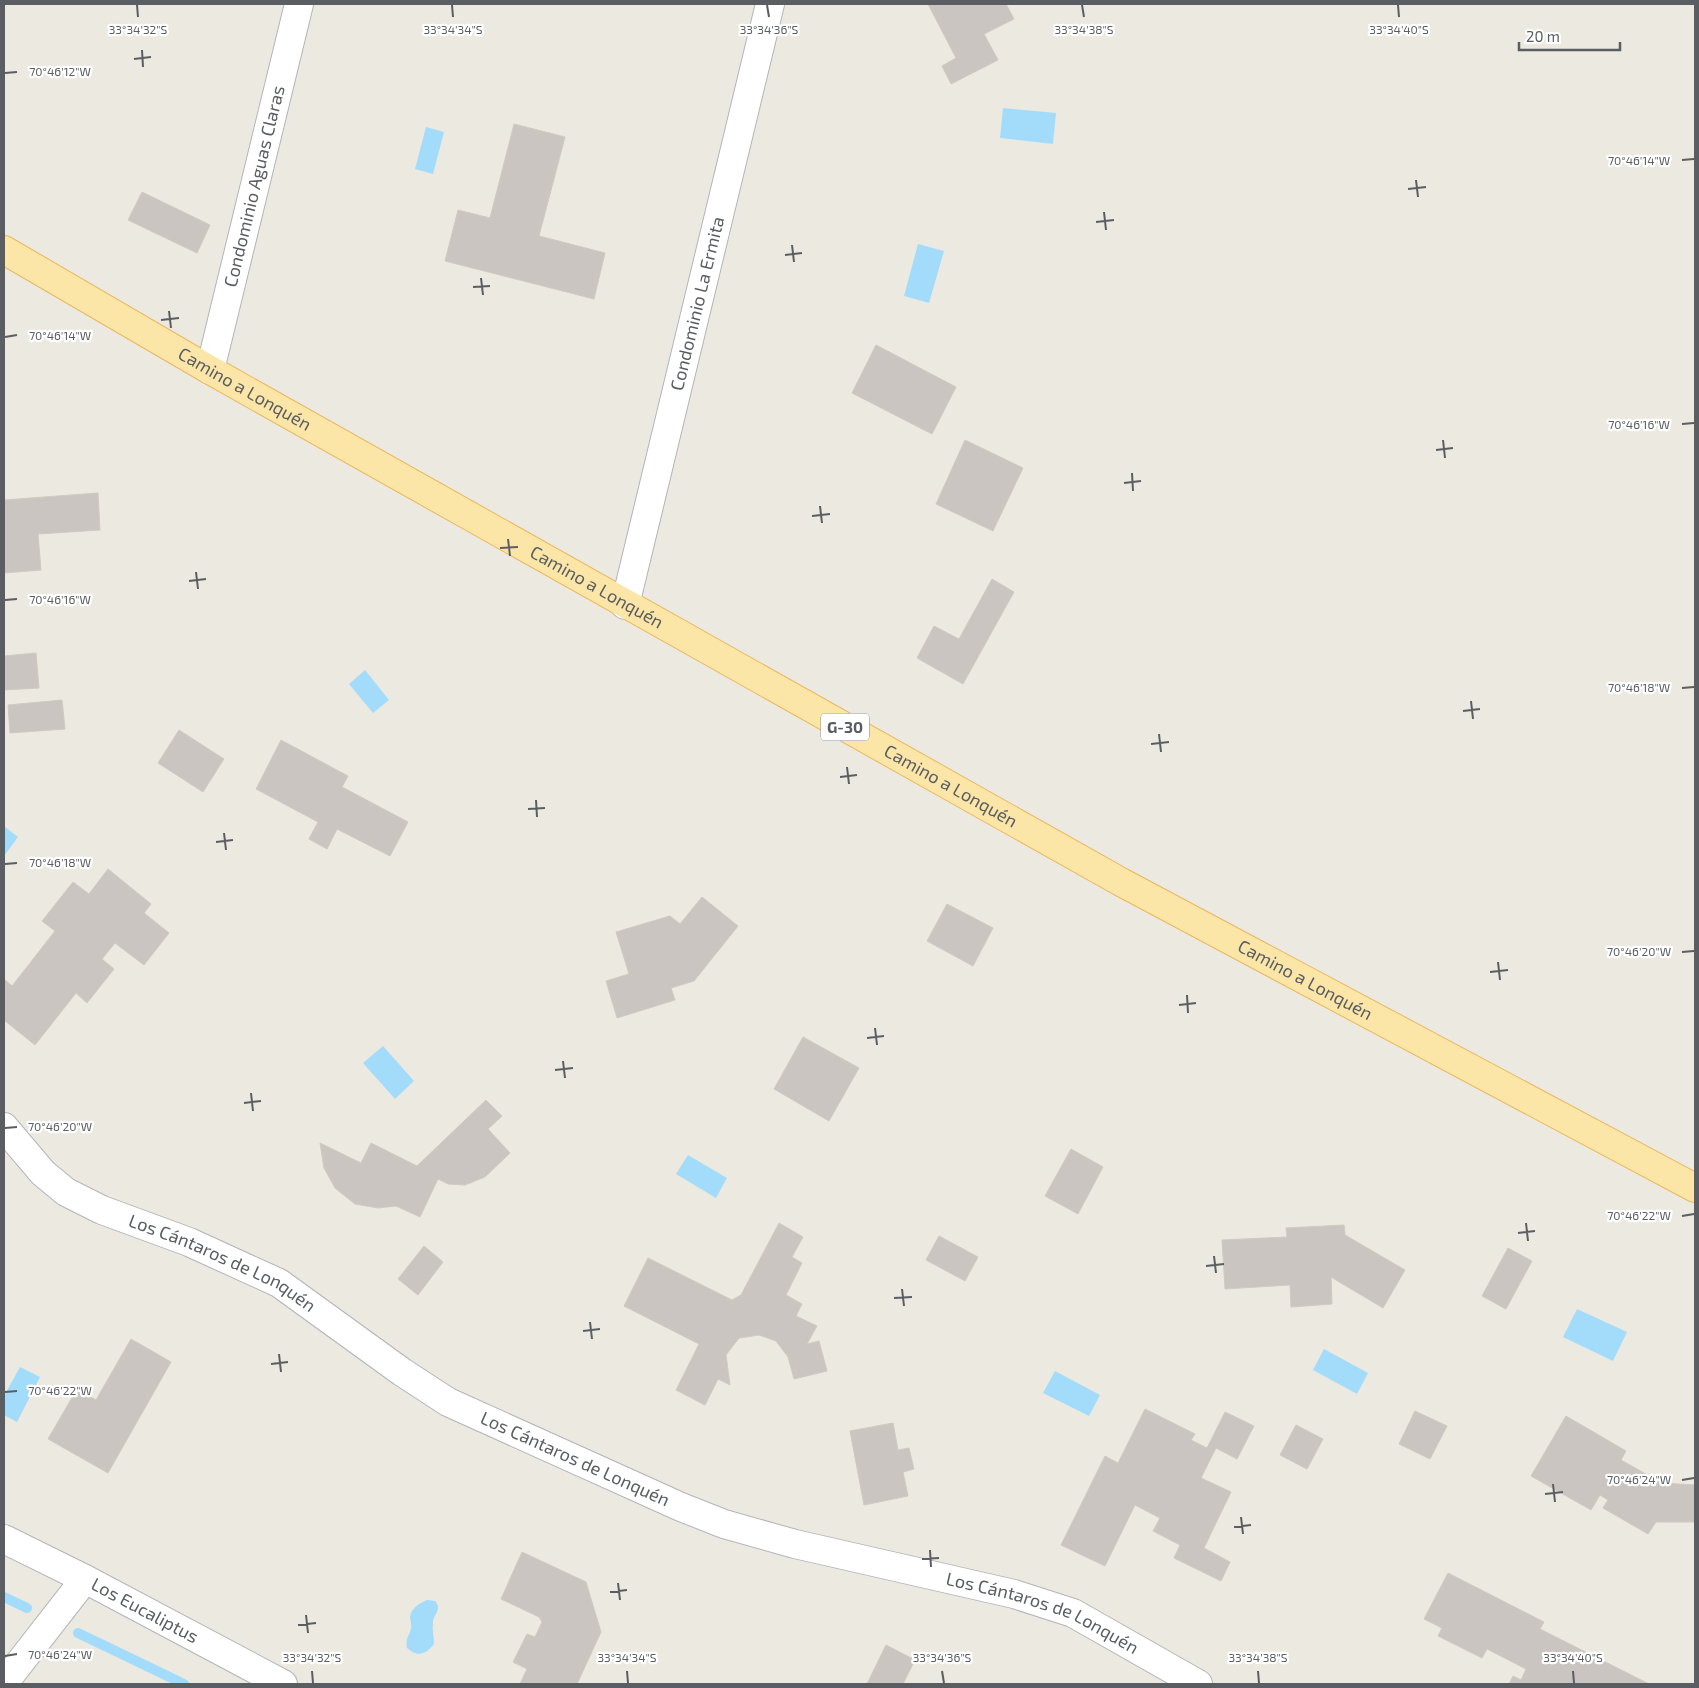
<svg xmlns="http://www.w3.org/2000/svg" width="1699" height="1688" viewBox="0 0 1699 1688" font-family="'Exo 2',sans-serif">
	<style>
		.water { fill: #a3dcfa }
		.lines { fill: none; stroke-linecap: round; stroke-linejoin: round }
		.stream { stroke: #a3dcfa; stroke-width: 10 }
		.building { fill: #cac5c1; stroke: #d0cac0 }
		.minor-casing { stroke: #b2b5b8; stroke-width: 30 }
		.primary-casing { stroke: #eab75d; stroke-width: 30 }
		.minor { stroke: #fff; stroke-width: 28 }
		.primary { stroke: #fbe6a8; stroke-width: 28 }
		.ticks { fill: none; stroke: #5a5e62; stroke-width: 2 }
		.labels { text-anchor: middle; stroke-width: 4.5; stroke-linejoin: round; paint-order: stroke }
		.shield { fill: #fff; stroke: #8c8e91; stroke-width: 1 }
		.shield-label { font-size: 16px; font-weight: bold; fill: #5a5e62 }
		.street-label { font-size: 18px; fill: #5a5e62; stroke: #fff }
		.ticks-label { font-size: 12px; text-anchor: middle; fill: #5a5e62; stroke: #fff; stroke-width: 4.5; stroke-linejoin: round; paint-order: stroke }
	</style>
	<rect width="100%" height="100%" fill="#ece9e1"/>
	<g class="water">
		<polygon points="1003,108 1056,113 1053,144 1000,138"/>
		<polygon points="426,127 444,132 433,174 415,169"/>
		<polygon points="918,244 944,251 929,303 904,296"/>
		<polygon points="365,670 389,700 373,713 349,684"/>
		<polygon points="4,826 18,837 4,856"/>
		<polygon points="383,1046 414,1081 395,1099 363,1063"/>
		<polygon points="688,1155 727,1178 716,1198 676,1174"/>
		<polygon points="1577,1309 1627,1332 1613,1361 1563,1337"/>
		<polygon points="1324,1349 1368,1373 1357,1394 1313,1370"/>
		<polygon points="20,1367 40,1377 17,1422 4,1415 4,1396"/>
		<polygon points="1055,1371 1100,1395 1089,1416 1043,1393"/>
		<path d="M427,1600L435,1601C443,1610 433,1614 433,1623C432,1630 434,1637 434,1644C426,1654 418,1658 407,1648C406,1636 408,1639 411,1629C412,1625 410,1620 410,1617C411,1608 420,1603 427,1600Z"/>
	</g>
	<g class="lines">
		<g class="stream">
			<polyline points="4,1597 27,1608"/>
			<polyline points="78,1633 184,1684"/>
		</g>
	</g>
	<g class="building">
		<polygon points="928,4 1006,4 1014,19 984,34 998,60 951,84 942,66 956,58"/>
		<polygon points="514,124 565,137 539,236 605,253 594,299 445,261 458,210 490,218"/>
		<polygon points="142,192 210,225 197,253 128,220"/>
		<polygon points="876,345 956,387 932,434 852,393"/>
		<polygon points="965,440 1023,468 993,531 936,504"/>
		<polygon points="98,493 100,530 38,534 41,570 4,573 4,500"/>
		<polygon points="992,579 1014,592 963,684 917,658 934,626 959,639"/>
		<polygon points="36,653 39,688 4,690 4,656"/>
		<polygon points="62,700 65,729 10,733 8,705"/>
		<polygon points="179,730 224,759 203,792 158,763"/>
		<polygon points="281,740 348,776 342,787 408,822 390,856 337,829 327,849 309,839 318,822 256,789"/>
		<polygon points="108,869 151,904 144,913 169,933 144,965 115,943 102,959 114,969 87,1003 76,993 35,1045 4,1020 4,979 12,986 55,931 42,921 73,882 89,894"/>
		<polygon points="702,897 738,926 694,981 671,988 675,1000 617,1018 606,981 629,974 616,932 670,916 680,924"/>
		<polygon points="947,904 993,928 973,966 927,941"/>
		<polygon points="803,1037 859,1068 829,1121 774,1089"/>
		<polygon points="486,1100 502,1116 488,1129 510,1153 485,1177 465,1185 448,1184 438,1179 420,1217 396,1206 378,1208 355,1204 335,1188 324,1168 320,1143 361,1163 371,1143 417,1166"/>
		<polygon points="1071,1149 1103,1167 1078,1214 1045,1196"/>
		<polygon points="779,1223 803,1237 792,1257 802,1263 786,1295 802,1304 796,1316 817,1326 807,1344 819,1341 827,1371 794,1379 788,1357 776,1341 759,1335 739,1338 726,1355 730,1385 718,1379 705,1405 676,1390 699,1344 624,1306 648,1258 732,1300 741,1295"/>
		<polygon points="1344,1225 1345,1235 1405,1270 1383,1308 1331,1277 1332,1304 1291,1307 1290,1285 1225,1289 1222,1240 1287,1237 1286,1228"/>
		<polygon points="939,1236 978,1257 965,1281 926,1260"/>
		<polygon points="424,1246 443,1262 418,1295 398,1279"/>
		<polygon points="1508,1248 1532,1261 1506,1309 1482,1296"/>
		<polygon points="131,1339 171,1362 108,1473 48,1439 77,1389 96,1400"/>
		<polygon points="1145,1409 1195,1434 1191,1440 1207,1448 1225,1412 1254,1426 1237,1459 1216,1448 1201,1478 1231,1492 1204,1548 1230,1562 1221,1581 1174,1558 1180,1545 1153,1531 1160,1518 1135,1505 1105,1566 1061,1545 1105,1456 1118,1463"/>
		<polygon points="1415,1411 1447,1426 1430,1459 1399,1444"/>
		<polygon points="1566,1416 1626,1451 1621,1460 1662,1483 1695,1485 1695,1522 1656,1522 1648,1534 1603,1508 1608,1500 1600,1495 1591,1510 1531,1476"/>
		<polygon points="893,1423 898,1450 909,1448 914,1469 903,1472 908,1496 864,1505 850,1431"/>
		<polygon points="1296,1425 1323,1439 1307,1469 1280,1455"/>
		<polygon points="522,1552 586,1582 601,1632 577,1684 520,1684 527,1669 513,1662 527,1634 535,1637 542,1622 539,1617 501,1599"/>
		<polygon points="1448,1573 1544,1622 1540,1629 1649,1684 1509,1684 1513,1676 1521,1680 1526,1669 1487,1649 1482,1658 1438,1636 1442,1628 1424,1619"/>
		<polygon points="886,1645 915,1660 903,1684 867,1684"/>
	</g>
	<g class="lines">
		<g class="minor-casing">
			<g id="minor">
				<path id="s1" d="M210,370L299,4"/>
				<path id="s2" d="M625,605L770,4"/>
				<path id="s3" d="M4,1127L43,1173L66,1192L102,1210L189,1242L279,1283L402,1372L448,1402L681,1507L724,1524L795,1544L1014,1594L1073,1613L1198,1684"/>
				<path id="s4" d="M4,1539L85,1579L283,1684"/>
				<polyline points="4,1683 85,1579"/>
			</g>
		</g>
		<g class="primary-casing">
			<g id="primary">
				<path id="s5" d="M4,250L210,370L1121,882L1695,1188"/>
			</g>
		</g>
		<use href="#minor" class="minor"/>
		<use href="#primary" class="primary"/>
	</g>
	<path class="ticks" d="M137,5L138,17M452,5L453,17M767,5L769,17M1082,5L1084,17M1398,5L1399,17M142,50L143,67M134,59L151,57M5,73L17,72M1682,160L1694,159M1416,180L1418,197M1408,189L1426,187M1104,212L1106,230M1096,222L1114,220M792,245L794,262M785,255L802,253M481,278L483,295M473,287L490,286M169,311L171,328M161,320L179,318M5,337L17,335M1682,424L1694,423M1443,440L1445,458M1436,450L1453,448M1132,473L1133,491M1124,483L1141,481M820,506L822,523M812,516L830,514M508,539L510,556M500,548L518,547M196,572L198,589M189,581L206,579M5,600L17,599M1682,688L1694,687M1471,701L1473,719M1463,711L1480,709M1159,734L1161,752M1151,744L1169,742M847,767L849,784M840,777L857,775M536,800L537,817M528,809L545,808M224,833L226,850M216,842L233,840M5,864L17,863M1682,952L1694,951M1498,962L1500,980M1490,972L1508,970M1187,995L1188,1013M1179,1005L1196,1003M875,1028L877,1045M867,1038L884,1036M563,1061L565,1078M555,1070L573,1068M251,1093L253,1111M244,1103L261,1101M5,1128L17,1127M1682,1216L1694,1214M1526,1223L1528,1241M1518,1233L1535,1231M1214,1256L1216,1273M1206,1266L1224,1264M902,1289L904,1306M894,1298L912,1297M590,1322L592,1339M583,1331L600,1329M279,1354L281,1372M271,1364L288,1362M5,1392L17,1391M1682,1480L1694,1478M1553,1484L1555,1502M1545,1494L1563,1492M1241,1517L1243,1534M1234,1527L1251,1525M930,1550L931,1567M922,1559L939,1558M618,1583L620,1600M610,1592L627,1590M306,1615L308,1633M298,1625L316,1623M5,1656L17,1654M312,1671L313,1683M627,1671L628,1683M942,1671L944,1683M1258,1671L1259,1683M1573,1671L1574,1683"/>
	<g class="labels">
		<rect class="shield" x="821" y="713.5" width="48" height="27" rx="4"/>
		<g class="shield-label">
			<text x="845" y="733">G-30</text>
		</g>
		<g class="street-label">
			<text dy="6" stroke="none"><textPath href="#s1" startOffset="189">Condominio Aguas Claras</textPath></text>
			<text dy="6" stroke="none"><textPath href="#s2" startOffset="310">Condominio La Ermita</textPath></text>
			<text dy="6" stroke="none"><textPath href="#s5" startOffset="278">Camino a Lonquén</textPath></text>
			<text dy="6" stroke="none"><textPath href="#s5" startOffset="682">Camino a Lonquén</textPath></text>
			<text dy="6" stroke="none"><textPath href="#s5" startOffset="1088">Camino a Lonquén</textPath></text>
			<text dy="6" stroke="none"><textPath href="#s5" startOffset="1492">Camino a Lonquén</textPath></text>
			<text dy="6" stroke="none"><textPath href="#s3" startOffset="262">Los Cántaros de Lonquén</textPath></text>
			<text dy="6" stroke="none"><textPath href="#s3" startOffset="668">Los Cántaros de Lonquén</textPath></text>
			<text dy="6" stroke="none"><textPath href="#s4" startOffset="158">Los Eucaliptus</textPath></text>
			<text dy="6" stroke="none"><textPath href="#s3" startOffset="1162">Los Cántaros de Lonquén</textPath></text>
		</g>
	</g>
	<g class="ticks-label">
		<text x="138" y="34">33°34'32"S</text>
		<text x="453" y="34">33°34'34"S</text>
		<text x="769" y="34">33°34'36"S</text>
		<text x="1084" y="34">33°34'38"S</text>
		<text x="1399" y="34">33°34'40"S</text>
		<text x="60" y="76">70°46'12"W</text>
		<text x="1639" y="165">70°46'14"W</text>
		<text x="60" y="340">70°46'14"W</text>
		<text x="1639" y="429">70°46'16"W</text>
		<text x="60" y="604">70°46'16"W</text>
		<text x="1639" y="692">70°46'18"W</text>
		<text x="60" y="867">70°46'18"W</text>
		<text x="1639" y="956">70°46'20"W</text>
		<text x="60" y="1131">70°46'20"W</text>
		<text x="1639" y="1220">70°46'22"W</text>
		<text x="60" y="1395">70°46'22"W</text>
		<text x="1639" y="1484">70°46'24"W</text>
		<text x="60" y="1659">70°46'24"W</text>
		<text x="312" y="1662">33°34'32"S</text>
		<text x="627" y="1662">33°34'34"S</text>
		<text x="942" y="1662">33°34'36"S</text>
		<text x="1258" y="1662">33°34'38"S</text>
		<text x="1573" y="1662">33°34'40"S</text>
	</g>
	<rect width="1699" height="1688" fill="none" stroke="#5a5e62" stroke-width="10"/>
	<path d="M1519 42v8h101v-8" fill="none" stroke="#5a5e62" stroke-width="2.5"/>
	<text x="1526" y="42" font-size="15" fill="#5a5e62" stroke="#ffffff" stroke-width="4" paint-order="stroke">20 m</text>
</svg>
